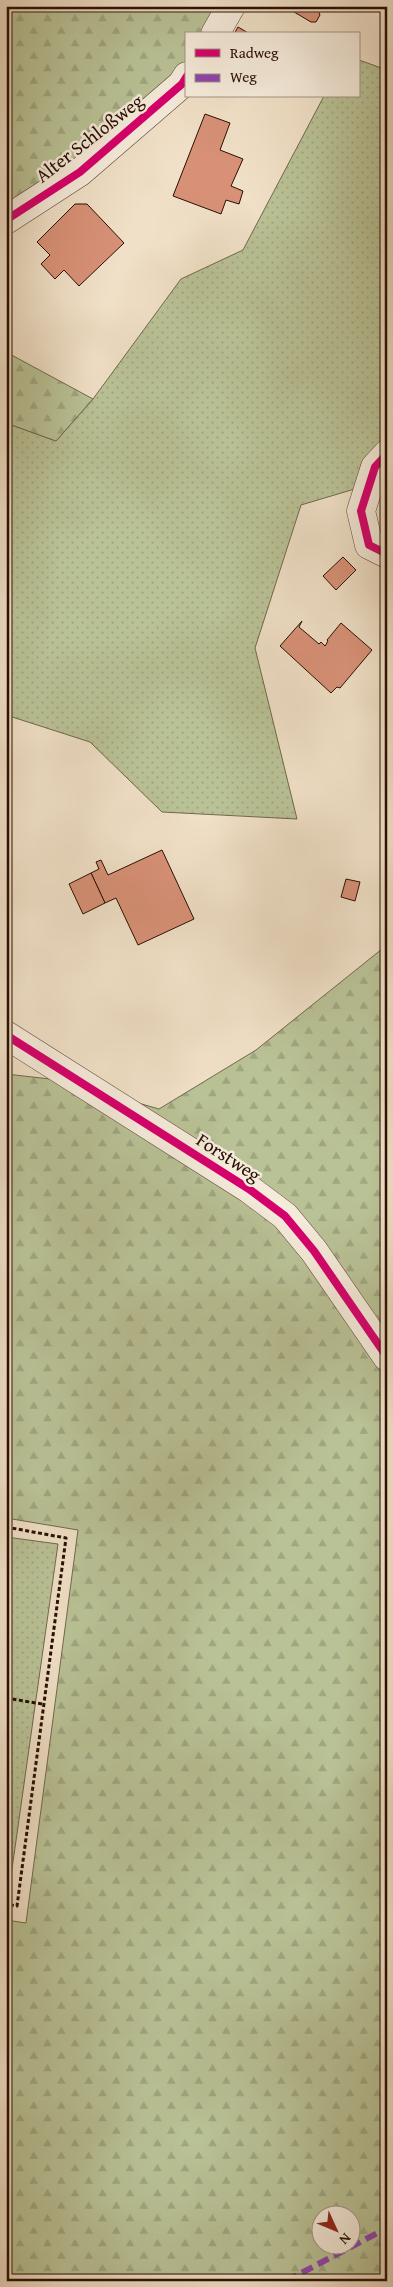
<svg xmlns="http://www.w3.org/2000/svg" width="393" height="2287" viewBox="0 0 393 2287" font-family="'Gentium Book Plus',serif">
	<style>
		.grass { fill: url(#grass-dots); stroke: #71684c }
		.forest { fill: url(#forest-firs); stroke: #71684c; fill-rule: evenodd }
		.building { fill: #d89177; stroke: #290e02 }
		.lines { fill: none; stroke-linecap: round; stroke-linejoin: round }
		.minor-casing { stroke: #5b4233; stroke-width: 29 }
		.path { stroke: #290e02; stroke-width: 3; stroke-dasharray: 4 2.5; stroke-linecap: butt }
		.minor { stroke: #f5ebdb; stroke-width: 28 }
		.quiet { stroke: #8e44ad; stroke-width: 6; stroke-dasharray: 12 6; stroke-linecap: butt }
		.cycleway-casing { stroke: #f5ebdb; stroke-width: 11 }
		.cycleway { stroke: #d6006c; stroke-width: 8 }
		.labels { text-anchor: middle; stroke-width: 5; stroke-linejoin: round; paint-order: stroke }
		.street-label { font-size: 19px; fill: #290e02; stroke: #f5ebdb }
	</style>
	<defs>
		<pattern id="grass-dots" width="8" height="8" patternUnits="userSpaceOnUse" patternTransform="scale(1.25)"><rect width="8" height="8" fill="#b9c296"/><path d="M2 2h.1M6 6h.1" fill="none" stroke="#9fa680" stroke-width="1.8" stroke-linecap="round"/></pattern>
		<pattern id="forest-firs" width="22" height="20" patternUnits="userSpaceOnUse" patternTransform="scale(1.25)"><rect width="22" height="20" fill="#b9c296"/><path d="M5 1l3.5 6h-7zM16 11l3.5 6h-7z" fill="#9fa680"/></pattern>
	</defs>
	<rect width="100%" height="100%" fill="#f0e0c7"/>
	<filter id="stains"><feTurbulence type="fractalNoise" baseFrequency=".004" numOctaves="4"/><feColorMatrix values="0 0 0 0 .2 0 0 0 0 .09 0 0 0 0 .02 0 0 0 .5 -.17"/></filter>
	<radialGradient id="worn" r=".72"><stop offset=".6" stop-color="#630" stop-opacity="0"/><stop offset="1" stop-color="#630" stop-opacity=".3"/></radialGradient>
	<g class="grass">
		<polygon points="359,60 387,70 387,438 368,459 358,488 301,505 255,648 297,819 162,812 90,742 6,715 6,423 56,441 93,399 181,279 243,250 324,96 359,96"/>
		<polygon points="6,1537 58,1544 9,1890 6,1890"/>
	</g>
	<g class="forest">
		<polygon points="6,6 231,6 215,34 187,34 187,76 6,220"/>
		<polygon points="6,352 93,399 56,441 6,423"/>
		<path d="M387,945V2281H6V1920L26,1923L78,1530L6,1518V1074L59,1080L159,1109L256,1050ZM320,2214H350V2244H320Z"/>
	</g>
	<g class="building">
		<polygon points="284,6 321,6 318,10 320,15 316,22 311,22"/>
		<polygon points="238,27 250,34 234,34"/>
		<polygon points="205,114 230,123 220,150 243,159 231,186 243,191 239,204 226,200 221,214 173,196"/>
		<polygon points="75,204 87,204 124,243 79,286 64,270 55,279 41,264 50,255 37,242"/>
		<polygon points="6,303 12,310 6,314"/>
		<polygon points="343,557 356,570 336,590 323,576"/>
		<polygon points="302,621 299,627 319,644 321,642 325,646 328,641 327,640 341,623 372,650 340,688 337,687 331,693 280,646"/>
		<polygon points="162,850 194,919 138,945 116,898 105,903 91,873 99,869 96,862 101,860 108,875"/>
		<polygon points="91,873 105,903 83,914 69,884"/>
		<polygon points="346,879 360,882 355,901 341,897"/>
	</g>
	<g class="lines">
		<g class="minor-casing">
			<g id="minor">
				<polyline points="215,34 231,6"/>
				<polyline points="6,220 80,172 182,84 187,76"/>
				<polyline points="387,454 375,467 361,511 369,545 387,554"/>
				<polyline points="6,1035 249,1189 285,1216 314,1251 387,1357"/>
			</g>
		</g>
		<g class="path">
			<polyline points="6,1527 66,1538 17,1906 6,1904"/>
			<polyline points="6,1698 42,1704"/>
		</g>
		<use href="#minor" class="minor"/>
		<polyline class="quiet" points="286,2281 387,2228"/>
		<g class="cycleway-casing">
			<g id="cycleway">
				<polyline points="6,220 80,172 182,84 187,76"/>
				<polyline points="387,454 375,467 361,511 369,545 387,554"/>
				<polyline points="6,1035 249,1189 285,1216 314,1251 387,1357"/>
			</g>
		</g>
		<use href="#cycleway" class="cycleway"/>
	</g>
	<g class="labels">
		<g class="street-label">
			<text transform="translate(89 138) rotate(-38)" y="7">Alter Schloßweg</text>
			<text transform="translate(229 1157) rotate(33)" y="7">Forstweg</text>
		</g>
	</g>
	<rect width="393" height="2287" fill="none" stroke="#f0e0c7" stroke-width="25"/>
	<rect x="8" y="8" width="378" height="2272" fill="none" stroke="#290e02" stroke-width="2.5"/>
	<rect x="12" y="12" width="368" height="2262" fill="none" stroke="#290e02"/>
	<rect x="185" y="32" width="175" height="65" fill="#f5ebdb" stroke="#a39384"/>
	<rect x="195" y="49" width="25" height="8" fill="#d6006c" stroke="#a39384"/>
	<text x="230" y="58" font-size="15" fill="#290e02">Radweg</text>
	<rect x="195" y="74" width="25" height="8" fill="#8e44ad" stroke="#a39384"/>
	<text x="230" y="82" font-size="15" fill="#290e02">Weg</text>
	<g transform="translate(336 2230) rotate(134)"><circle r="24" fill="#f5ebdb" stroke="#a39384"/>
	<path d="M0-4L9 19L0 12L-9 19Z" fill="#8f2418"/>
	<text y="-8" font-size="14" font-weight="bold" text-anchor="middle" fill="#290e02">N</text>
	</g>
	<rect width="100%" height="100%" filter="url(#stains)"/>
	<rect width="100%" height="100%" fill="url(#worn)"/>
</svg>
